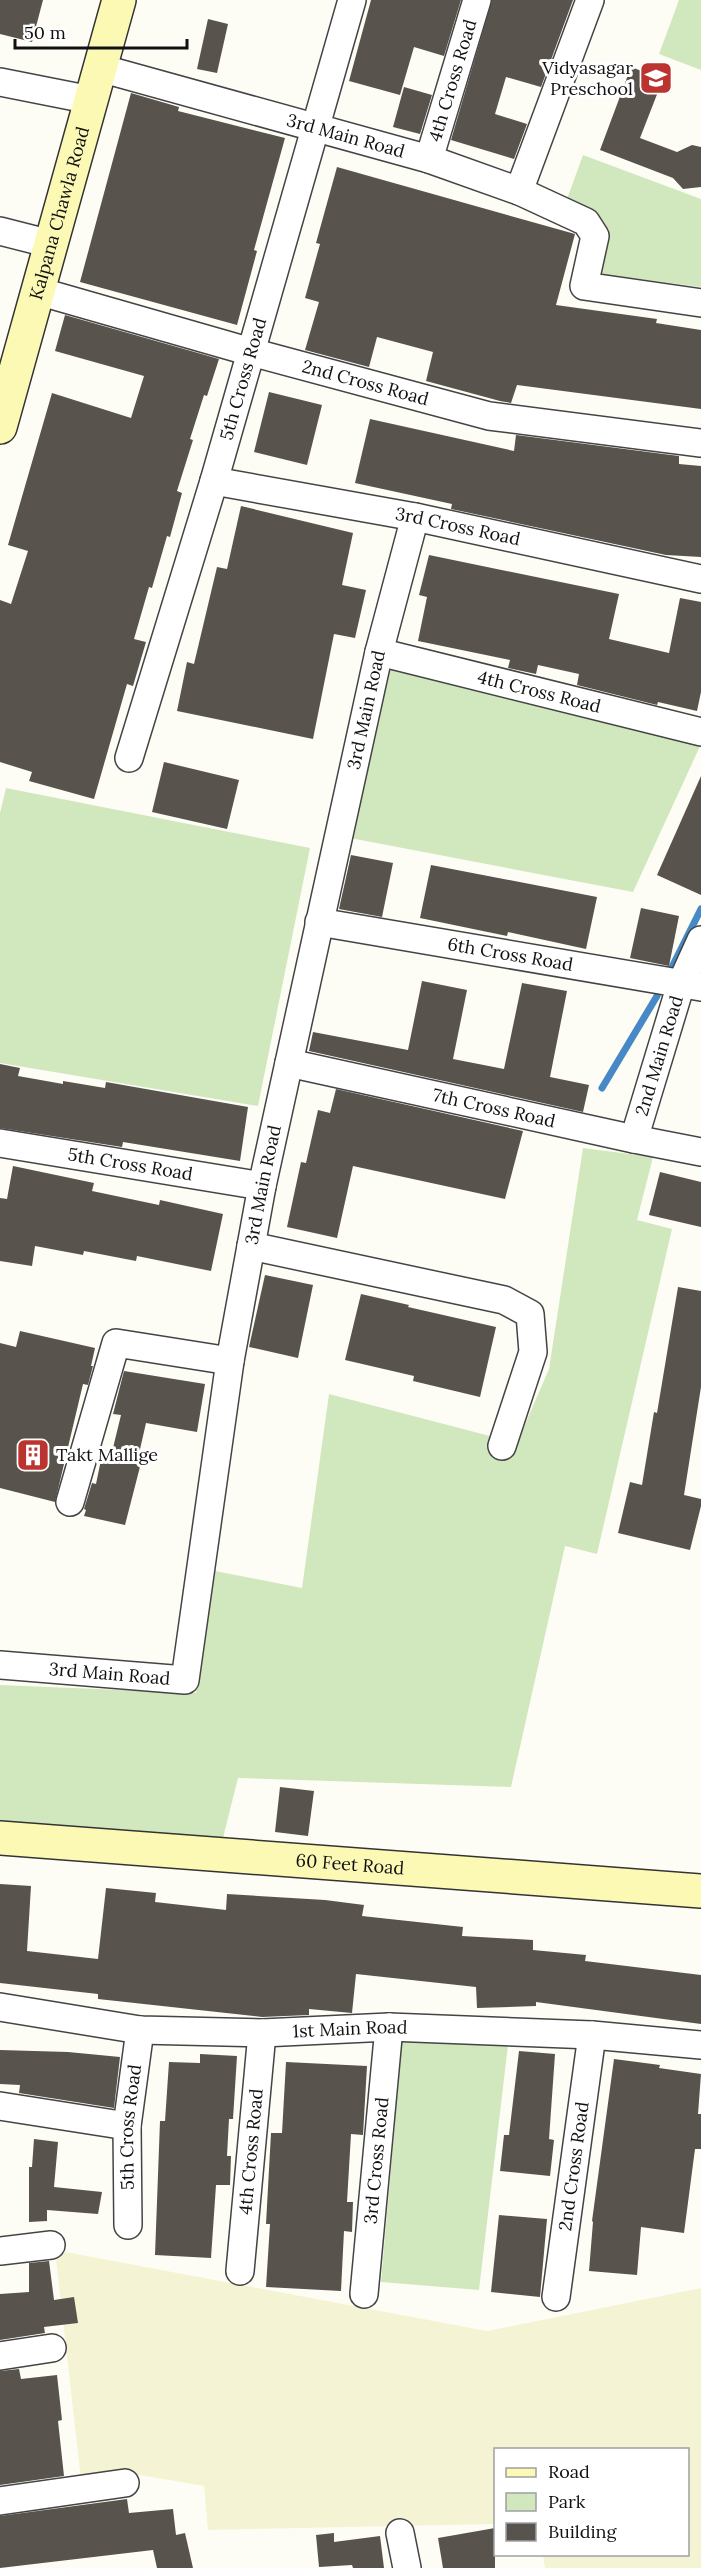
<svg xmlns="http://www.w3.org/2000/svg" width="701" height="2568" viewBox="0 0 701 2568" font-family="Lora,serif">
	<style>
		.farmland { fill: #f4f4d5 }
		.green { fill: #d1e8bf }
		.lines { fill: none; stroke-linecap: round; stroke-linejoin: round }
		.stream { stroke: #4789c7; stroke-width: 7 }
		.building { fill: #59534d }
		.street-casing { stroke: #444; stroke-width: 30 }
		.secondary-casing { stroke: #333; stroke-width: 36 }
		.street { stroke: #fff; stroke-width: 27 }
		.secondary { stroke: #fbf9b4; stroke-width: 33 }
		.labels { text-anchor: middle; stroke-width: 6; stroke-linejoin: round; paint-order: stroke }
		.poi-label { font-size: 18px; fill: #111; stroke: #fff; text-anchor: end }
		.street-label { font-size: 18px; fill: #111; stroke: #fff }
	</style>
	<rect width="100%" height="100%" fill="#fefdf5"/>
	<polygon class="farmland" points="55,2250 487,2331 701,2288 701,2568 545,2568 543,2555 688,2554 688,2450 496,2450 495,2524 208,2530 204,2486 128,2473 81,2480"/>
	<g class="green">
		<polygon points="679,0 701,0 701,70 659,54"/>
		<polygon points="583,155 701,199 701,287 600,274 609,230 566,202"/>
		<polygon points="389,665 701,744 633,892 350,838"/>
		<polygon points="6,788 310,848 258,1106 0,1063 0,813"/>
		<polygon points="583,1148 653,1157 637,1220 672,1229 597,1554 565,1546 511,1787 238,1778 222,1842 0,1826 0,1685 196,1693 215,1571 302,1588 329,1394 517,1443 549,1369"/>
		<polygon points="402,2042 508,2045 479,2290 381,2282"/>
	</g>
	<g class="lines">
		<g class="stream">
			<polyline points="672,967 701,909"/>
			<polyline points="602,1088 657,996"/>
		</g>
	</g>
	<g class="building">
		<polygon points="0,0 43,0 32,42 0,34"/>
		<polygon points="371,0 461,0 444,56 414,47 400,95 349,81"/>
		<polygon points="492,0 573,0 541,87 506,77 495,114 527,124 514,159 451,140"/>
		<polygon points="208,19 228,24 217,73 197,69"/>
		<polygon points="631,67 663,79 640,138 677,152 692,145 701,147 701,187 683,189 673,178 600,150"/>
		<polygon points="404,87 432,95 420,134 393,127"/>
		<polygon points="131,93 179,107 178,111 285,138 254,250 257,251 237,325 80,282"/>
		<polygon points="337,167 575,234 556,305 657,319 656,323 701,330 701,409 517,385 511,403 500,401 426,381 433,352 377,337 369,367 305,350 319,302 305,298 320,244 316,243"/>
		<polygon points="65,315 219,359 207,396 204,395 190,439 193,440 177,491 182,493 170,537 167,536 152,588 149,587 134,639 146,642 133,686 127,684 94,799 29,781 32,772 0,762 0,600 11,604 28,551 8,545 52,393 131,418 144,376 55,351"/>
		<polygon points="269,392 322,405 307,465 254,452"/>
		<polygon points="370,419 514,451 516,435 679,456 679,464 701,466 701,557 666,555 451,509 452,504 355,483"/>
		<polygon points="241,506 353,533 342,585 366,590 355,638 334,634 313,739 177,711 187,662 194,664 217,567 227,569"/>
		<polygon points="429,555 619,594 609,639 669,653 680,598 701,602 701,692 697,711 658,702 657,705 577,685 579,674 538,665 536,674 508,668 510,660 418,641 427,597 419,595"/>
		<polygon points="164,762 239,780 227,829 152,812"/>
		<polygon points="701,776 701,895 657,875"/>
		<polygon points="351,855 393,863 382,917 339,909"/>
		<polygon points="431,865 597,897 586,949 508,932 507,936 420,918"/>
		<polygon points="641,908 679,916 669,966 630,958"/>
		<polygon points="422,981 467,990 453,1059 504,1069 522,983 567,991 550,1077 589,1085 583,1112 309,1051 313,1032 408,1050"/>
		<polygon points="0,1064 20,1068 18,1076 63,1084 63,1081 105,1088 106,1082 248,1107 240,1161 123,1142 122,1147 0,1128"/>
		<polygon points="336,1089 523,1131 505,1199 353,1166 337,1238 287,1227 301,1162 306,1163 318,1110 330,1113"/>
		<polygon points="13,1166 94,1183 92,1191 159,1205 160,1200 223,1214 211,1271 137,1256 136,1261 84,1251 83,1255 35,1246 32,1266 0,1261 0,1198 7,1199"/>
		<polygon points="660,1172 701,1182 701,1227 649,1215"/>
		<polygon points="265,1275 313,1285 298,1358 249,1347"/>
		<polygon points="678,1287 701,1291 701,1387 684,1495 701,1499 701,1506 690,1550 618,1533 630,1482 642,1485 654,1412 657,1413"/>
		<polygon points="361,1294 409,1305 408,1307 496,1327 480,1397 413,1381 414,1376 345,1360"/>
		<polygon points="20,1331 95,1348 91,1366 93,1366 88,1385 83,1384 55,1502 0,1488 0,1343 16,1347"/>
		<polygon points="124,1371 205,1384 197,1432 146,1423 138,1458 142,1459 125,1525 84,1516 86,1510 84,1509 92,1483 96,1484 103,1450 112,1452 121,1415 113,1414"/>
		<polygon points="280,1787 314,1791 308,1836 275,1832"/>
		<polygon points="0,1884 31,1886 27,1951 98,1959 106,1888 156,1893 155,1902 226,1910 227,1894 325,1900 364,1905 362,1916 463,1927 462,1936 533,1940 533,1950 586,1955 585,1961 701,1975 701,2024 536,2002 536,2006 477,2008 476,1987 356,1974 352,2013 309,2009 309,2015 262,2017 98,1999 98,1994 0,1983"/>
		<polygon points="0,2050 68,2052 120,2057 114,2108 19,2093 20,2085 0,2084"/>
		<polygon points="519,2051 555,2054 549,2139 554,2140 550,2176 500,2171 504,2135 509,2135"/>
		<polygon points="200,2054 237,2056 233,2119 229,2119 227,2156 231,2156 230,2185 216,2185 211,2258 155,2255 160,2121 165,2121 169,2062 200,2063"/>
		<polygon points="614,2059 660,2065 659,2068 701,2074 698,2114 701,2114 701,2149 695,2149 684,2233 641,2227 637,2275 589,2271 593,2222 592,2221"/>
		<polygon points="286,2062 367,2066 363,2135 351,2134 347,2202 353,2202 352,2232 344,2231 341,2291 266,2287 270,2224 266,2224 271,2133 282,2133"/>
		<polygon points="34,2139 58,2142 54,2187 102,2192 98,2214 47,2210 47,2221 29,2222 29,2167 32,2167"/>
		<polygon points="499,2215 547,2219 540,2297 491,2292"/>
		<polygon points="49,2261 54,2300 74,2297 78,2323 44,2327 45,2333 0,2340 0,2294 29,2292 29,2263"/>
		<polygon points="19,2369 21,2379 57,2375 62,2420 58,2421 64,2476 0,2485 0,2371"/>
		<polygon points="127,2499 129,2513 173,2509 176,2535 185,2533 193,2568 157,2568 153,2550 0,2568 0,2516"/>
		<polygon points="495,2528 495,2568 443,2568 438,2538"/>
		<polygon points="334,2533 334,2542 380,2536 384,2568 353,2568 352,2565 319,2567 316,2535"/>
	</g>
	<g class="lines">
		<g class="street-casing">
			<g id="street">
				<path id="s1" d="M100,68L429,159L519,191L586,222L595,236L584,286L701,303"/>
				<polyline points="0,82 91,100"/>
				<path id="s2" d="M429,159L477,0"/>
				<polyline points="519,191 590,0"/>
				<polyline points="0,231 51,244"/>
				<path id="s3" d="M38,291L251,352L489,416L701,443"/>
				<path id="s4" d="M214,481L415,517L701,579"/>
				<path id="s5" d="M379,652L701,732"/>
				<path id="s6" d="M129,758L214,481L352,0"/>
				<path id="s7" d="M319,922L701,987"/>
				<path id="s8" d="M289,1063L634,1139L701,1152"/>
				<path id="s9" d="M634,1139L681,984L701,940"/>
				<path id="s10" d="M0,1143L262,1186"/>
				<polyline points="251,1246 504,1300 530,1314 533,1352 502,1446"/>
				<polyline points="70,1502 116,1343 230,1361"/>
				<path id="s11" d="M0,1665L185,1680L230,1361L262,1186L379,652L415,517"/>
				<path id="s12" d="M0,2007L140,2030L262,2033L389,2027L592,2035L701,2045"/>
				<polyline points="0,2106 127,2126"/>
				<path id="s13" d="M128,2225L127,2126L140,2030"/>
				<polyline points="0,2251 51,2245"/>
				<path id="s14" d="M240,2271L262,2033"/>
				<path id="s15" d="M364,2294L389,2027"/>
				<path id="s16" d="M556,2297L592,2035"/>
				<polyline points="0,2356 52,2348"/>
				<polyline points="0,2501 125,2483"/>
				<polyline points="400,2533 407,2568"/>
			</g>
		</g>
		<g class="secondary-casing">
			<g id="secondary">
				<path id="s17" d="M0,427L119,0"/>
				<path id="s18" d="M0,1838L701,1891"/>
			</g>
		</g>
		<use href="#street" class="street"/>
		<use href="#secondary" class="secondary"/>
	</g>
	<defs>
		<g id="school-square" transform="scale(1.725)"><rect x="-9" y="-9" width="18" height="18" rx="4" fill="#bb342f" stroke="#fff"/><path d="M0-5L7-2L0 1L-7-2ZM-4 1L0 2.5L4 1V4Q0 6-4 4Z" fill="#fff"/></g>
		<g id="building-square" transform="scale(1.725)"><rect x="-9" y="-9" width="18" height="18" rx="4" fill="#bb342f" stroke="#fff"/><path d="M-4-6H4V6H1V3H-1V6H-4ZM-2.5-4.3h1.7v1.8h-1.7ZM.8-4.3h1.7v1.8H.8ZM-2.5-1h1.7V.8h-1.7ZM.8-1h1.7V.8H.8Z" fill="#fff"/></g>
	</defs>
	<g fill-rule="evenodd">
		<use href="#school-square" x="656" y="78"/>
		<use href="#building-square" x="33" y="1455"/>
	</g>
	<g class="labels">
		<g class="poi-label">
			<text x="633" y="74">Vidyasagar<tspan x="633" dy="21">Preschool</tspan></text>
			<text x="56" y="1461" text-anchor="start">Takt Mallige</text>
		</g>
		<g class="street-label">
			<text dy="6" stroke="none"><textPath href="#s2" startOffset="82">4th Cross Road</textPath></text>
			<text dy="6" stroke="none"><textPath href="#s1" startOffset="255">3rd Main Road</textPath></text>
			<text dy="6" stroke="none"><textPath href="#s17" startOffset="222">Kalpana Chawla Road</textPath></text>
			<text dy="6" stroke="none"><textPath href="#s6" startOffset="396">5th Cross Road</textPath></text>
			<text dy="6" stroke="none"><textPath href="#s3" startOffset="340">2nd Cross Road</textPath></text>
			<text dy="6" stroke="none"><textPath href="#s4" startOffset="248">3rd Cross Road</textPath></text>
			<text dy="6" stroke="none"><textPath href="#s5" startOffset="165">4th Cross Road</textPath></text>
			<text dy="6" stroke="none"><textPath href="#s11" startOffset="1173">3rd Main Road</textPath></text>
			<text dy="6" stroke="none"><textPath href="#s7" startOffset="194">6th Cross Road</textPath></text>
			<text dy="6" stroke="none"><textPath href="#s9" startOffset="87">2nd Main Road</textPath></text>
			<text dy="6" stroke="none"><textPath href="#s8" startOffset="210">7th Cross Road</textPath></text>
			<text dy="6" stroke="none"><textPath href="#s10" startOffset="132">5th Cross Road</textPath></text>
			<text dy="6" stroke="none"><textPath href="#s11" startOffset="687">3rd Main Road</textPath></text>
			<text dy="6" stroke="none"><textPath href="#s11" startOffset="110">3rd Main Road</textPath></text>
			<text dy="6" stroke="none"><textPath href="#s18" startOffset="351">60 Feet Road</textPath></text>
			<text dy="6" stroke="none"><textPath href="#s12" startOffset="352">1st Main Road</textPath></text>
			<text dy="6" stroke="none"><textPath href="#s13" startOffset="98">5th Cross Road</textPath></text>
			<text dy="6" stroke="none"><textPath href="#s14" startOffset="120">4th Cross Road</textPath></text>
			<text dy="6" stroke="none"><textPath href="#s15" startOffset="134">3rd Cross Road</textPath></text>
			<text dy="6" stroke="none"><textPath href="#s16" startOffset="132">2nd Cross Road</textPath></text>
		</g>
	</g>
	<rect x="494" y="2448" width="195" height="108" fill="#ffffff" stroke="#a0a0a0" stroke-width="1.5"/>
	<rect x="506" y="2468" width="30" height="9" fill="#fbf9b4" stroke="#a0a0a0" stroke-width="1.5"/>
	<text x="548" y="2478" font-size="18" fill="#111111">Road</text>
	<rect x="506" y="2493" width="30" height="18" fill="#d1e8bf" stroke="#a0a0a0" stroke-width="1.5"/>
	<text x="548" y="2508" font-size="18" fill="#111111">Park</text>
	<rect x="506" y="2523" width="30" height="18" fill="#59534d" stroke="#a0a0a0" stroke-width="1.5"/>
	<text x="548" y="2538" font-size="18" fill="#111111">Building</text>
	<path d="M15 39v9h172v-9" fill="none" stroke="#111111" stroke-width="3"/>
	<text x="24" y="39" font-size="18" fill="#111111" stroke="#ffffff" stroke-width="4.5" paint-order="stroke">50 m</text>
</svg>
